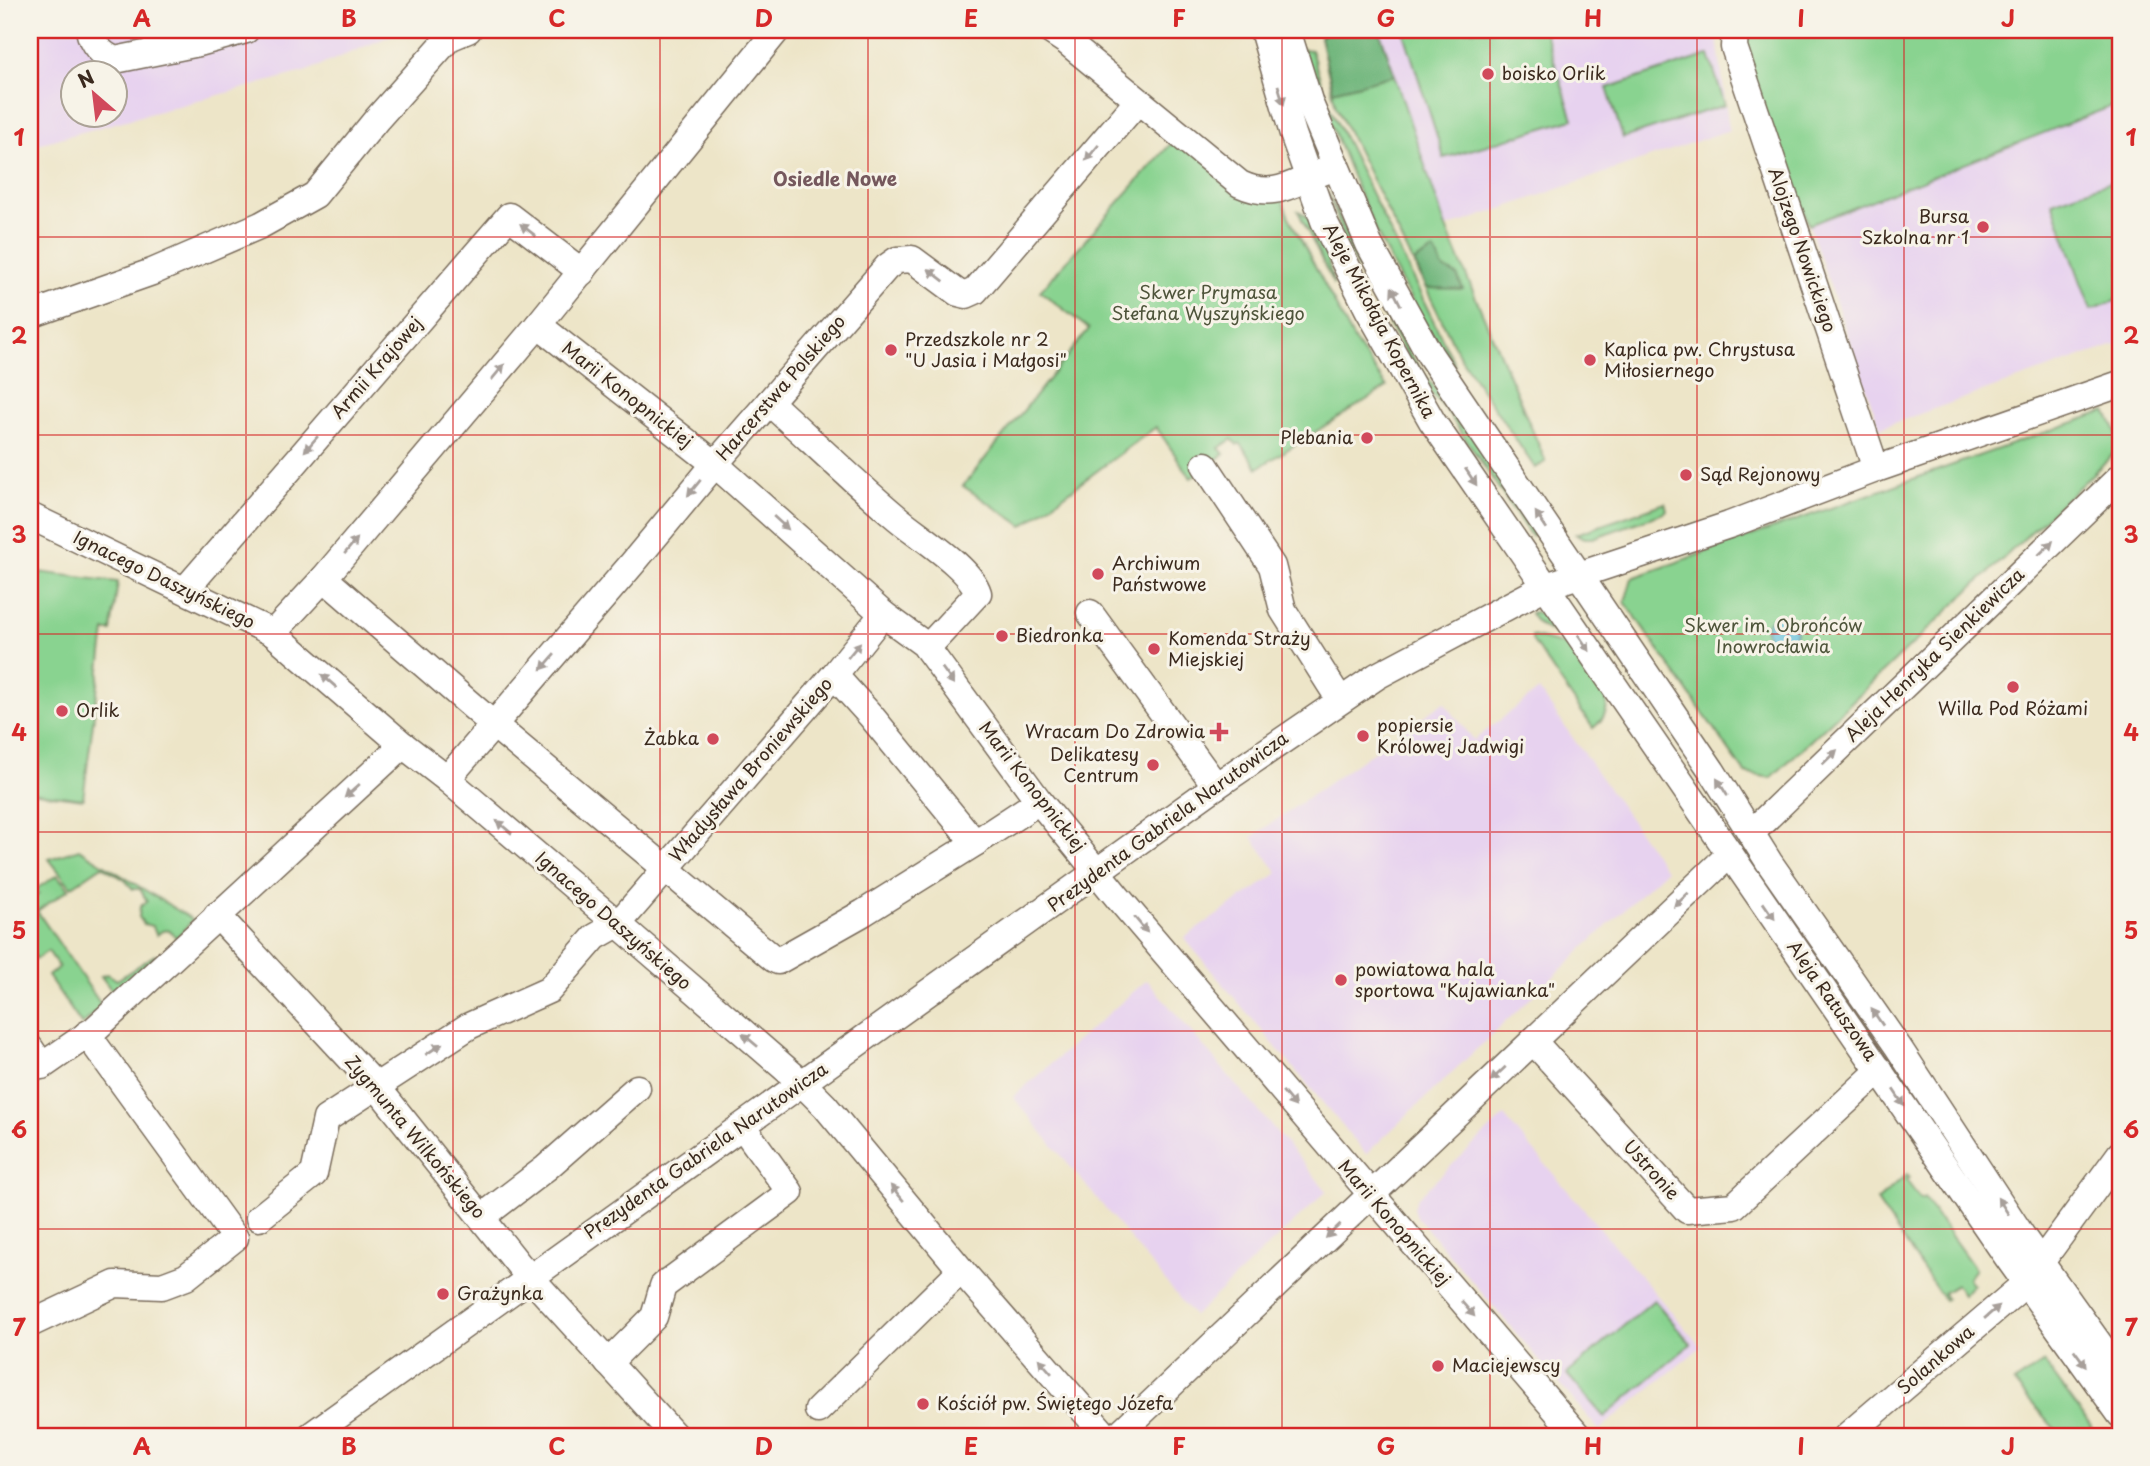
<svg xmlns="http://www.w3.org/2000/svg" width="2150" height="1466" viewBox="0 0 2150 1466" font-family="'Playpen Sans',sans-serif">
	<style>
		.built { fill: #e7d2ef; fill-rule: evenodd }
		.green { fill: #89d390; stroke: #627e57; stroke-width: 2 }
		.forest { fill: #6eb57a; stroke: #54704c; stroke-width: 2 }
		.water { fill: #5fbfdd; stroke: #4d747e; stroke-width: 2 }
		.lines { fill: none; stroke-linecap: round; stroke-linejoin: round }
		.minor-casing { stroke: #796b5a; stroke-width: 29 }
		.minor { stroke: #fff; stroke-width: 26 }
		.oneway { fill: #a79f9a }
		.grid { fill: none; stroke: #d62828; stroke-width: 2; stroke-opacity: 0.55 }
		.poi-dot { fill: #d1495b; stroke: #f7f3e8; stroke-width: 2.5 }
		.labels { text-anchor: middle; stroke-width: 6; stroke-linejoin: round; paint-order: stroke }
		.poi-label { font-size: 18px; fill: #3b2a1e; stroke: #f7f3e8; text-anchor: start }
		.street-label { font-size: 18px; fill: #3b2a1e; stroke: #f7f3e8 }
		.park-label { font-size: 18px; fill: #4e543a; stroke: #f7f3e8 }
		.neighbourhood-label { font-size: 19px; font-weight: bold; fill: #75585d; stroke: #f7f3e8 }
		.neatline { fill: none; stroke: #d62828; stroke-width: 2.5 }
		.grid-label { font-size: 23px; text-anchor: middle; font-weight: bold; fill: #d62828 }
	</style>
	<rect width="100%" height="100%" fill="#f7f3e8"/>
	<filter id="ink" filterUnits="userSpaceOnUse"><feTurbulence type="fractalNoise" baseFrequency=".0143" numOctaves="2"/><feDisplacementMap in="SourceGraphic" scale="14" xChannelSelector="R" yChannelSelector="G"/><feConvolveMatrix kernelMatrix="1 2 1 2 8 2 1 2 1" color-interpolation-filters="sRGB"/></filter>
	<filter id="wash" filterUnits="userSpaceOnUse"><feTurbulence type="fractalNoise" baseFrequency=".00686" numOctaves="4" result="noise"/><feDisplacementMap in="SourceGraphic" scale="28" xChannelSelector="R" yChannelSelector="G"/><feGaussianBlur stdDeviation="1.57" result="paint"/><feColorMatrix in="noise" values="0 0 0 0 0 0 0 0 0 0 0 0 0 0 0 0 0 1.4 0 .05"/><feComposite in="paint" operator="in"/></filter>
	<g filter="url(#wash)">
		<rect width="100%" height="100%" fill="#ede5c8"/>
		<g class="built">
			<path d="M30,30H404L307,71L38,144L30,153ZM74,74H116V116H74Z"/>
			<polygon points="1379,30 1716,30 1729,130 1446,228"/>
			<polygon points="2120,103 2120,343 1880,428 1809,225"/>
			<polygon points="1539,690 1666,870 1366,1154 1184,938 1278,873 1252,837 1444,702 1474,740"/>
			<polygon points="1147,980 1327,1191 1194,1316 1013,1097"/>
			<polygon points="1504,1116 1701,1347 1599,1430 1417,1217 1414,1208 1417,1198"/>
		</g>
		<g class="green">
			<polygon points="1328,30 1379,30 1446,228 1546,462 1535,468 1460,357 1336,107 1320,37"/>
			<polygon points="1403,30 1544,30 1573,119 1444,158"/>
			<polygon points="1744,30 2120,30 2120,103 1809,225 1752,78"/>
			<path d="M1302,49L1311,50L1328,104L1455,365L1454,366C1385,273 1344,157 1302,49Z"/>
			<polygon points="1709,55 1725,105 1623,138 1607,88"/>
			<polygon points="1174,140 1281,196 1289,217 1355,342 1387,387 1258,468 1240,443 1237,445 1232,439 1219,448 1224,454 1191,478 1156,427 1023,526 963,486 1089,329 1040,291"/>
			<polygon points="2109,182 2120,213 2120,299 2091,310 2052,202"/>
			<polygon points="1328,193 1374,290 1410,354 1426,377 1455,411 1537,532 1531,536 1446,410 1420,380 1346,246"/>
			<path d="M1298,211C1323,220 1327,262 1334,285Z"/>
			<polygon points="2106,411 2120,439 2120,448 1771,778 1745,773 1625,602 1632,578"/>
			<polygon points="1665,503 1667,510 1664,513 1593,538 1585,538 1576,534"/>
			<polygon points="30,571 118,582 111,631 105,631 83,799 30,792"/>
			<path d="M1534,612L1550,616L1565,631C1550,634 1537,626 1530,613Z"/>
			<path d="M1532,636L1568,646L1573,644C1590,670 1627,702 1593,728L1532,640Z"/>
			<polygon points="79,849 193,920 176,938 170,930 162,931 157,935 152,926 144,924 139,917 140,907 147,901 140,889 133,889 125,880 102,866 71,887 49,859"/>
			<polygon points="57,875 69,889 37,911 102,1006 82,1025 48,976 59,967 48,951 36,959 30,949 30,900 39,894 36,889"/>
			<polygon points="155,955 156,957 115,995 101,976 108,974 117,980"/>
			<polygon points="1907,1174 1910,1177 1906,1180 1921,1200 1924,1198 1975,1269 1968,1278 1973,1285 1963,1295 1956,1285 1943,1293 1946,1299 1944,1300 1877,1201"/>
			<polygon points="1654,1300 1691,1344 1604,1417 1567,1374"/>
			<polygon points="2044,1362 2098,1436 2061,1436 2014,1383"/>
		</g>
		<g class="forest">
			<polygon points="1330,30 1379,30 1395,75 1333,91 1320,37"/>
			<polygon points="1434,250 1443,268 1457,275 1463,289 1426,288 1414,262"/>
		</g>
		<circle class="water" cx="1781" cy="630" r="15"/>
	</g>
	<g filter="url(#ink)">
		<g class="lines">
			<g class="minor-casing">
				<g id="minor">
					<path d="M89,30C92,44 101,54 115,60L199,43L246,30"/>
					<path d="M1049,30L1067,42L1240,184C1275,200 1292,183 1325,171"/>
					<polyline points="1263,30 1293,134 1324,221 1368,309 1432,421 2008,1258 2120,1414"/>
					<polyline points="1287,30 1310,104 1369,244 1430,355 1712,771 1769,862 1898,1047 2024,1239 2120,1373"/>
					<polyline points="1735,30 1734,47 1876,469"/>
					<polyline points="30,315 152,272 261,225 315,195 377,119 449,38 468,30"/>
					<polyline points="538,325 715,464 883,614 924,644 1039,801 1119,899 1578,1436"/>
					<path d="M769,402C811,440 852,480 896,517C918,536 970,567 978,593L927,648"/>
					<polyline points="1205,465 1272,566 1283,610 1340,700"/>
					<polyline points="30,516 273,633 403,745 447,779 618,924 802,1083 825,1106 961,1270 1106,1436"/>
					<polyline points="324,578 494,725 774,959 778,961 863,913 975,843"/>
					<polyline points="185,590 509,216 582,272"/>
					<polyline points="1090,613 1216,786"/>
					<polyline points="273,633 324,578 538,325 777,30"/>
					<polyline points="834,675 871,716 975,843 1039,801"/>
					<polyline points="447,779 632,564 715,464 887,267 897,260 912,259 958,293 966,295 975,291 1137,102"/>
					<polyline points="1751,833 2120,477"/>
					<polyline points="217,915 377,1087 519,1265 675,1436"/>
					<polyline points="1533,1041 1687,1210 1734,1206 1880,1070"/>
					<polyline points="30,1048 42,1066 94,1030 403,745"/>
					<polyline points="482,1217 546,1168 637,1088"/>
					<polyline points="259,1218 314,1174 326,1119 469,1026 549,990 595,937 618,924 834,675 883,614"/>
					<polyline points="2041,1262 2120,1154"/>
					<polyline points="30,1324 115,1284 162,1286 186,1277 235,1238 87,1034"/>
					<polyline points="608,1363 654,1317 663,1286 790,1192 743,1127"/>
					<polyline points="818,1410 961,1270"/>
					<polyline points="310,1436 1216,786 1377,676 1546,586 1729,525 1876,469 2120,384"/>
					<polyline points="1117,1436 1730,854"/>
					<polyline points="1847,1436 2026,1283"/>
				</g>
			</g>
			<use href="#minor" class="minor"/>
		</g>
		<defs><path id="oneway-solid" d="M-6-.8H1V-3.2L6.5 0L1 3.2V.8H-6Z" transform="scale(1.75)"/></defs>
		<g class="oneway">
			<use href="#oneway-solid" transform="translate(1281 95) rotate(73)"/>
			<use href="#oneway-solid" transform="translate(1092 153) rotate(130)"/>
			<use href="#oneway-solid" transform="translate(528 230) rotate(-142)"/>
			<use href="#oneway-solid" transform="translate(936 275) rotate(-142)"/>
			<use href="#oneway-solid" transform="translate(1396 296) rotate(-117)"/>
			<use href="#oneway-solid" transform="translate(498 372) rotate(-50)"/>
			<use href="#oneway-solid" transform="translate(311 444) rotate(131)"/>
			<use href="#oneway-solid" transform="translate(1471 477) rotate(56)"/>
			<use href="#oneway-solid" transform="translate(694 488) rotate(129)"/>
			<use href="#oneway-solid" transform="translate(1541 520) rotate(-124)"/>
			<use href="#oneway-solid" transform="translate(781 523) rotate(42)"/>
			<use href="#oneway-solid" transform="translate(351 546) rotate(-50)"/>
			<use href="#oneway-solid" transform="translate(2046 548) rotate(-44)"/>
			<use href="#oneway-solid" transform="translate(1584 643) rotate(55)"/>
			<use href="#oneway-solid" transform="translate(854 650) rotate(-51)"/>
			<use href="#oneway-solid" transform="translate(548 662) rotate(131)"/>
			<use href="#oneway-solid" transform="translate(948 676) rotate(54)"/>
			<use href="#oneway-solid" transform="translate(329 681) rotate(-139)"/>
			<use href="#oneway-solid" transform="translate(1830 757) rotate(-44)"/>
			<use href="#oneway-solid" transform="translate(1722 787) rotate(-122)"/>
			<use href="#oneway-solid" transform="translate(352 791) rotate(138)"/>
			<use href="#oneway-solid" transform="translate(504 827) rotate(-140)"/>
			<use href="#oneway-solid" transform="translate(1681 900) rotate(136)"/>
			<use href="#oneway-solid" transform="translate(1769 911) rotate(55)"/>
			<use href="#oneway-solid" transform="translate(1141 925) rotate(50)"/>
			<use href="#oneway-solid" transform="translate(1877 1017) rotate(-125)"/>
			<use href="#oneway-solid" transform="translate(750 1040) rotate(-140)"/>
			<use href="#oneway-solid" transform="translate(434 1049) rotate(-34)"/>
			<use href="#oneway-solid" transform="translate(1498 1074) rotate(137)"/>
			<use href="#oneway-solid" transform="translate(1899 1098) rotate(56)"/>
			<use href="#oneway-solid" transform="translate(1289 1099) rotate(50)"/>
			<use href="#oneway-solid" transform="translate(897 1193) rotate(-130)"/>
			<use href="#oneway-solid" transform="translate(2003 1206) rotate(-123)"/>
			<use href="#oneway-solid" transform="translate(1333 1231) rotate(136)"/>
			<use href="#oneway-solid" transform="translate(1468 1309) rotate(49)"/>
			<use href="#oneway-solid" transform="translate(1992 1312) rotate(-41)"/>
			<use href="#oneway-solid" transform="translate(2080 1358) rotate(54)"/>
			<use href="#oneway-solid" transform="translate(1045 1366) rotate(-131)"/>
		</g>
	</g>
	<path class="grid" d="M246,30V1436M453,30V1436M660,30V1436M868,30V1436M1075,30V1436M1282,30V1436M1490,30V1436M1697,30V1436M1904,30V1436M30,237H2120M30,435H2120M30,634H2120M30,832H2120M30,1031H2120M30,1229H2120"/>
	<g class="poi-dot">
		<circle cx="1488" cy="74" r="7"/>
		<circle cx="1983" cy="227" r="7"/>
		<circle cx="891" cy="350" r="7"/>
		<circle cx="1590" cy="360" r="7"/>
		<circle cx="1367" cy="438" r="7"/>
		<circle cx="1686" cy="475" r="7"/>
		<circle cx="1098" cy="574" r="7"/>
		<circle cx="1002" cy="636" r="7"/>
		<circle cx="1154" cy="649" r="7"/>
		<circle cx="2013" cy="687" r="7"/>
		<circle cx="62" cy="711" r="7"/>
		<path d="M1215.5 721.5h7v7h7v7h-7v7h-7v-7h-7v-7h7z"/>
		<circle cx="1363" cy="736" r="7"/>
		<circle cx="713" cy="739" r="7"/>
		<circle cx="1153" cy="765" r="7"/>
		<circle cx="1341" cy="980" r="7"/>
		<circle cx="443" cy="1294" r="7"/>
		<circle cx="1438" cy="1366" r="7"/>
		<circle cx="923" cy="1404" r="7"/>
	</g>
	<g class="labels">
		<g class="poi-label">
			<text x="1502" y="80">boisko Orlik</text>
			<text x="1969" y="223" text-anchor="end">Bursa<tspan x="1969" dy="21">Szkolna nr 1</tspan></text>
			<text x="905" y="346">Przedszkole nr 2<tspan x="905" dy="21">"U Jasia i Małgosi"</tspan></text>
			<text x="1604" y="356">Kaplica pw. Chrystusa<tspan x="1604" dy="21">Miłosiernego</tspan></text>
			<text x="1353" y="444" text-anchor="end">Plebania</text>
			<text x="1700" y="481">Sąd Rejonowy</text>
			<text x="1112" y="570">Archiwum<tspan x="1112" dy="21">Państwowe</tspan></text>
			<text x="1016" y="642">Biedronka</text>
			<text x="1168" y="645">Komenda Straży<tspan x="1168" dy="21">Miejskiej</tspan></text>
			<text x="2013" y="715" text-anchor="middle">Willa Pod Różami</text>
			<text x="76" y="717">Orlik</text>
			<text x="1377" y="732">popiersie<tspan x="1377" dy="21">Królowej Jadwigi</tspan></text>
			<text x="1205" y="738" text-anchor="end">Wracam Do Zdrowia</text>
			<text x="699" y="745" text-anchor="end">Żabka</text>
			<text x="1139" y="761" text-anchor="end">Delikatesy<tspan x="1139" dy="21">Centrum</tspan></text>
			<text x="1355" y="976">powiatowa hala<tspan x="1355" dy="21">sportowa "Kujawianka"</tspan></text>
			<text x="457" y="1300">Grażynka</text>
			<text x="1452" y="1372">Maciejewscy</text>
			<text x="937" y="1410">Kościół pw. Świętego Józefa</text>
		</g>
		<g class="street-label">
			<text transform="translate(1802 250) rotate(71)" y="6">Alojzego Nowickiego</text>
			<text transform="translate(1379 321) rotate(62)" y="6">Aleje Mikołaja Kopernika</text>
			<text transform="translate(377 368) rotate(-49)" y="6">Armii Krajowej</text>
			<text transform="translate(781 388) rotate(-49)" y="6">Harcerstwa Polskiego</text>
			<text transform="translate(627 395) rotate(38)" y="6">Marii Konopnickiej</text>
			<text transform="translate(164 580) rotate(26)" y="6">Ignacego Daszyńskiego</text>
			<text transform="translate(1935 655) rotate(-44)" y="6">Aleja Henryka Sienkiewicza</text>
			<text transform="translate(751 770) rotate(-49)" y="6">Władysława Broniewskiego</text>
			<text transform="translate(1032 787) rotate(52)" y="6">Marii Konopnickiej</text>
			<text transform="translate(1168 822) rotate(-36)" y="6">Prezydenta Gabriela Narutowicza</text>
			<text transform="translate(613 921) rotate(41)" y="6">Ignacego Daszyńskiego</text>
			<text transform="translate(1832 1001) rotate(55)" y="6">Aleja Ratuszowa</text>
			<text transform="translate(415 1137) rotate(50)" y="6">Zygmunta Wilkońskiego</text>
			<text transform="translate(706 1151) rotate(-35)" y="6">Prezydenta Gabriela Narutowicza</text>
			<text transform="translate(1651 1170) rotate(48)" y="6">Ustronie</text>
			<text transform="translate(1394 1223) rotate(49)" y="6">Marii Konopnickiej</text>
			<text transform="translate(1936 1360) rotate(-41)" y="6">Solankowa</text>
		</g>
		<g class="park-label">
			<text x="1208" y="299">Skwer Prymasa<tspan x="1208" dy="21">Stefana Wyszyńskiego</tspan></text>
			<text x="1773" y="632">Skwer im. Obrońców<tspan x="1773" dy="21">Inowrocławia</tspan></text>
		</g>
		<g class="neighbourhood-label">
			<text x="835" y="186">Osiedle Nowe</text>
		</g>
	</g>
	<rect width="2150" height="1466" fill="none" stroke="#f7f3e8" stroke-width="77"/>
	<g transform="translate(94 94) rotate(332)"><circle r="33" fill="#f7f3e8" stroke="#aca397" stroke-width="2"/>
	<path d="M0-5L12 26L0 18L-12 26Z" fill="#d1495b"/>
	<text y="-10" font-size="19" font-weight="bold" text-anchor="middle" fill="#3b2a1e">N</text>
	</g>
	<rect x="38" y="38" width="2074" height="1390" class="neatline"/>
	<g class="grid-label">
		<text x="142" y="27">A</text>
		<text x="349" y="27">B</text>
		<text x="557" y="27">C</text>
		<text x="764" y="27">D</text>
		<text x="971" y="27">E</text>
		<text x="1179" y="27">F</text>
		<text x="1386" y="27">G</text>
		<text x="1593" y="27">H</text>
		<text x="1801" y="27">I</text>
		<text x="2008" y="27">J</text>
		<text x="19" y="146">1</text>
		<text x="2131" y="146">1</text>
		<text x="19" y="344">2</text>
		<text x="2131" y="344">2</text>
		<text x="19" y="543">3</text>
		<text x="2131" y="543">3</text>
		<text x="19" y="741">4</text>
		<text x="2131" y="741">4</text>
		<text x="19" y="939">5</text>
		<text x="2131" y="939">5</text>
		<text x="19" y="1138">6</text>
		<text x="2131" y="1138">6</text>
		<text x="19" y="1336">7</text>
		<text x="2131" y="1336">7</text>
		<text x="142" y="1455">A</text>
		<text x="349" y="1455">B</text>
		<text x="557" y="1455">C</text>
		<text x="764" y="1455">D</text>
		<text x="971" y="1455">E</text>
		<text x="1179" y="1455">F</text>
		<text x="1386" y="1455">G</text>
		<text x="1593" y="1455">H</text>
		<text x="1801" y="1455">I</text>
		<text x="2008" y="1455">J</text>
	</g>
</svg>
